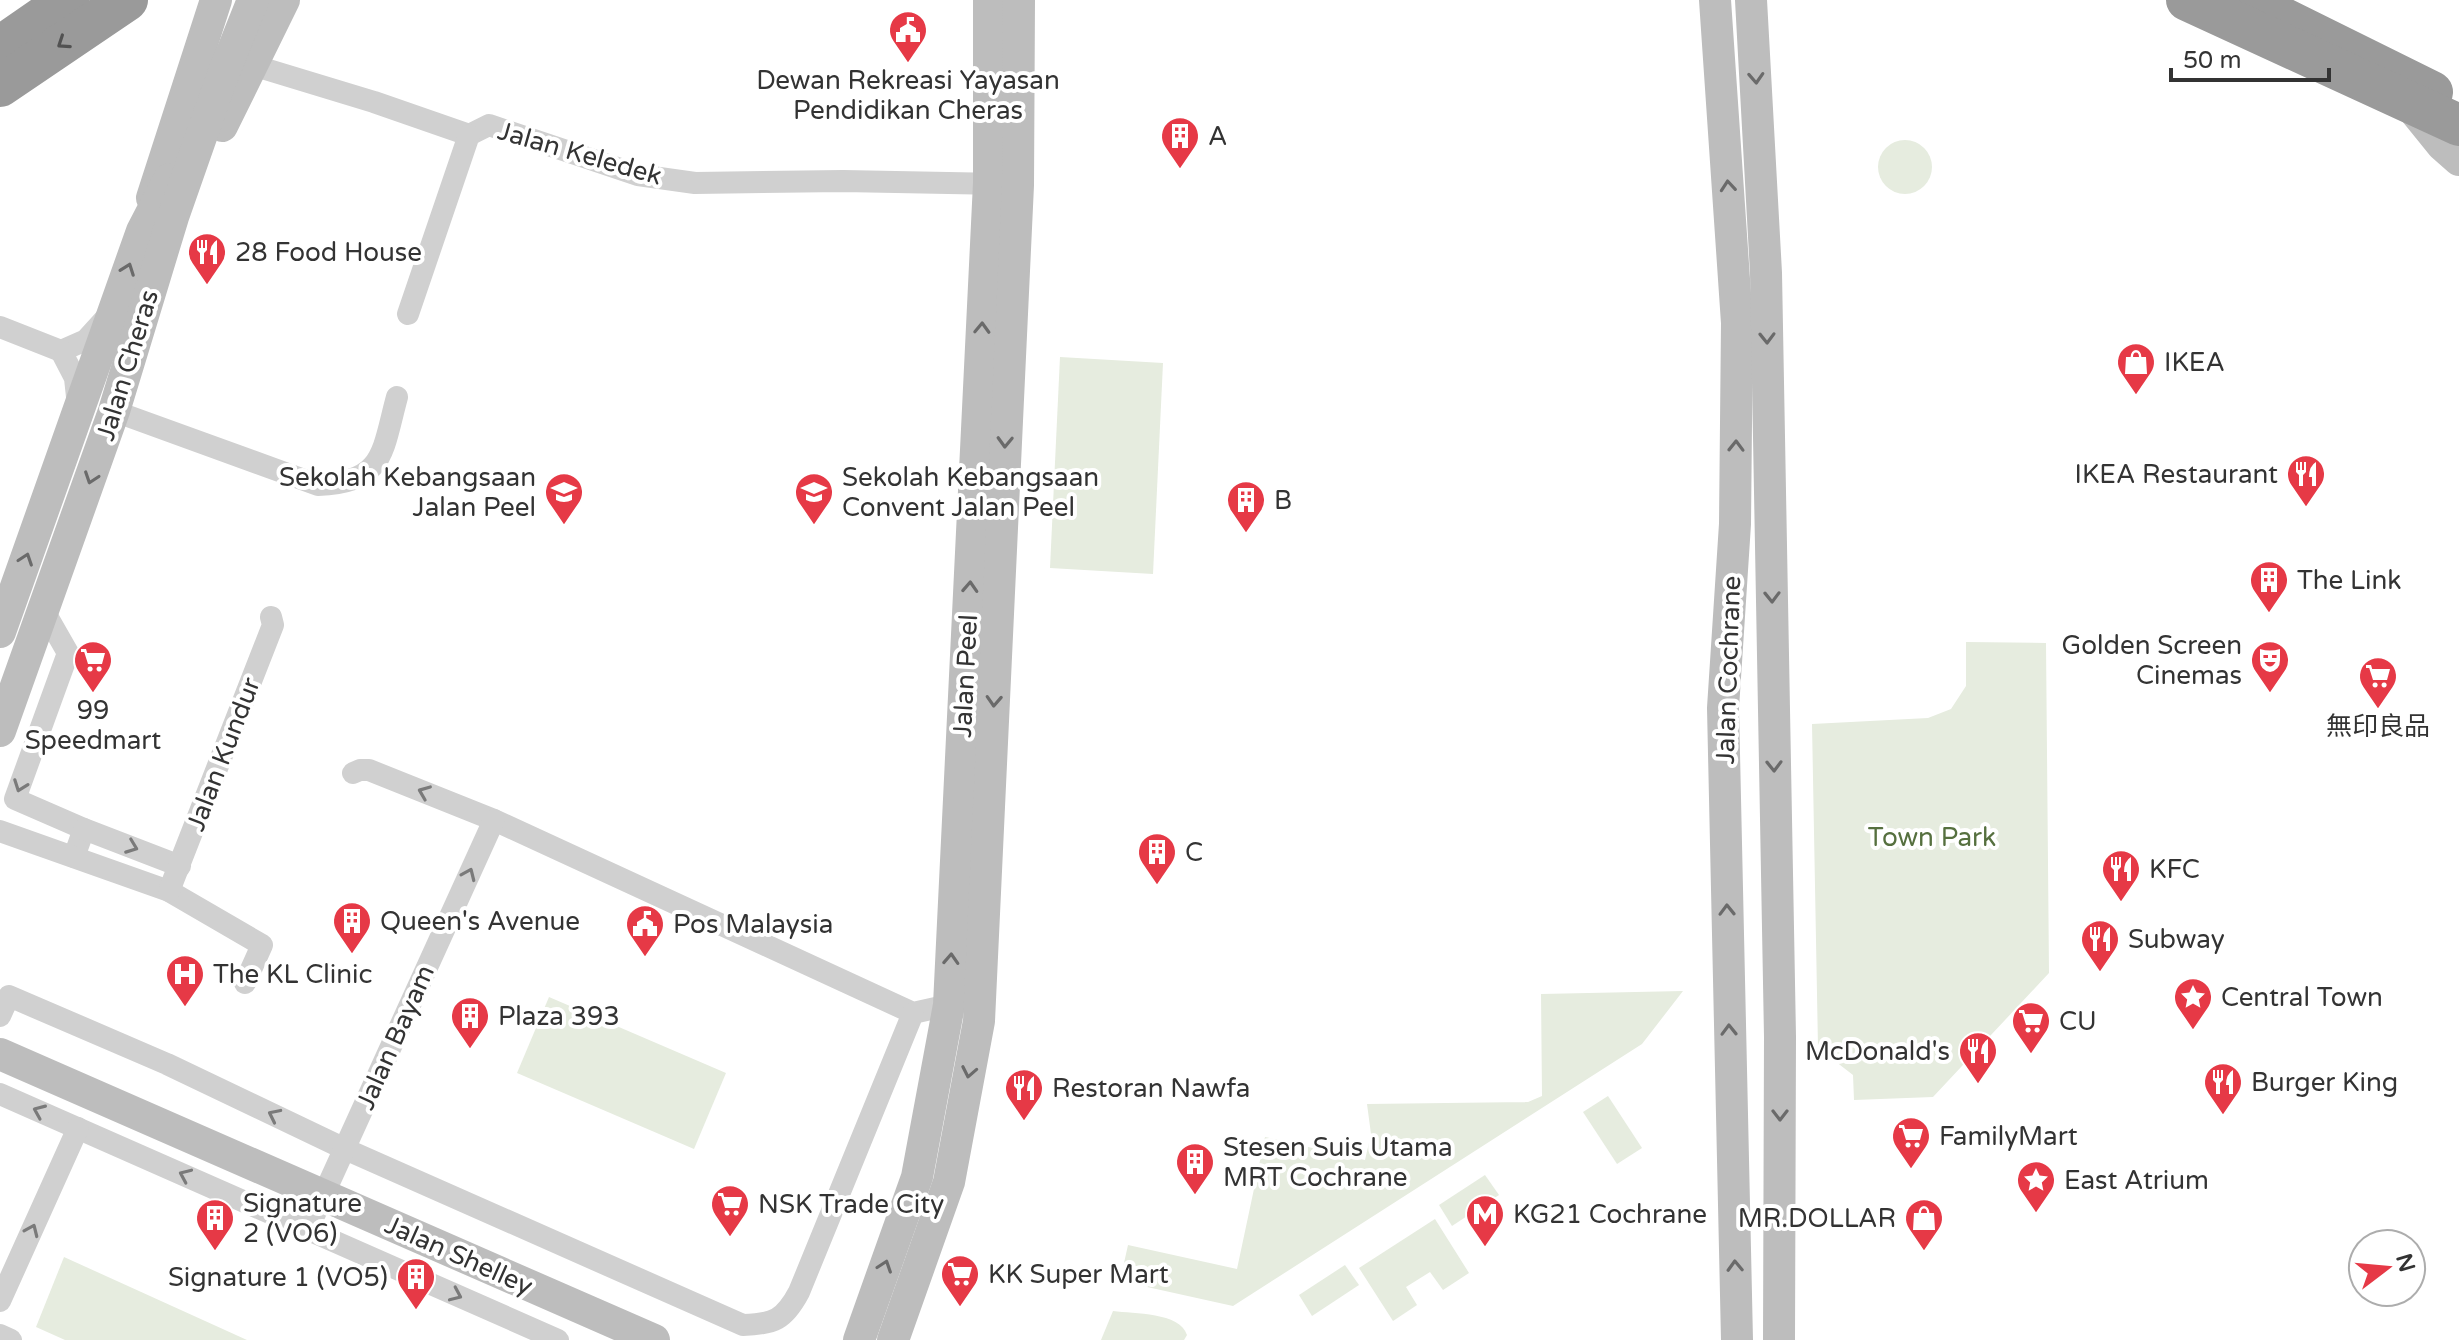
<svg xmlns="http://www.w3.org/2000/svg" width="2459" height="1340" viewBox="0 0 2459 1340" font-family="'Varela Round','Noto Sans SC',sans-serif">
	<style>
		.green { fill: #e6ecdf }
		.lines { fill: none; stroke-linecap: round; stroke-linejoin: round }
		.street { stroke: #d0d0d0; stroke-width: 22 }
		.secondary { stroke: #bdbdbd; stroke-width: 32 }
		.highway { stroke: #9a9a9a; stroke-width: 42 }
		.highway-bridge { stroke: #9a9a9a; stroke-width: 42 }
		.oneway { stroke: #525252 }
		.oneway2 { stroke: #6a6a6a }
		.oneway3 { stroke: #7a7a7a }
		.labels { text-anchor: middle; stroke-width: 8; stroke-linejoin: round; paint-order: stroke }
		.poi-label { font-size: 26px; fill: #333; stroke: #fff; text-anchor: start }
		.street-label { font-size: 26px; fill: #333; stroke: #fff }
		.park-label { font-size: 26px; fill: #56703f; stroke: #fff }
	</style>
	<rect width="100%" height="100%" fill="#fff"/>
	<g class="green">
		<circle cx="1905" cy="167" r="27"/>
		<polygon points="1060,357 1163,363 1153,574 1050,568"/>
		<polygon points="1966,642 2046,643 2049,973 1933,1097 1854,1100 1853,1075 1818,1048 1812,724 1928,718 1951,709 1966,686"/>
		<polygon points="1683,991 1642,1044 1233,1306 1120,1281 1128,1245 1237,1269 1265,1137 1365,1160 1371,1134 1367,1104 1528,1102 1542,1096 1541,994"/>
		<polygon points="549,997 726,1073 694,1149 517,1073"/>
		<polygon points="1608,1096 1642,1148 1617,1164 1583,1112"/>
		<polygon points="1485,1175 1499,1195 1452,1226 1439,1205"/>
		<polygon points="1435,1219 1469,1273 1443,1290 1430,1272 1406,1287 1417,1305 1393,1321 1359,1268"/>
		<polygon points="64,1257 247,1340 65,1340 36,1327"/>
		<polygon points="1345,1265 1359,1285 1312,1316 1299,1295"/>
		<path d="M1113,1311C1134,1314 1180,1312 1187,1335L1184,1340H1101Z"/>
	</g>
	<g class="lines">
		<g class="street">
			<polyline points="252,65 374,102 469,135 489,125 638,175 695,183 843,181 1001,184"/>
			<polyline points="408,314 469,135"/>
			<polyline points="0,327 61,351 86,340 106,318"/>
			<polyline points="61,351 75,378 78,406"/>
			<path d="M114,411L318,485C385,482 382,452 397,397"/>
			<polyline points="44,611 68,653 15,799 84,829 74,857"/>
			<polyline points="353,773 360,770 369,770 494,820 913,1013 949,1005"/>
			<polyline points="84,829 180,866"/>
			<polyline points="0,831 169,891 262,945 245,983"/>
			<polyline points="169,891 273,625 271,617"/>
			<path d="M0,1016L9,996L167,1064L345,1149L743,1325C774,1324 784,1320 799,1292L913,1013"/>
			<polyline points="0,1094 558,1340"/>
			<polyline points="308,1229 494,820"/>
			<polyline points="0,1301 78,1128"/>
			<polyline points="0,1335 11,1340"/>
		</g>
		<g class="secondary">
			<polyline points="1715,0 1737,323 1735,524 1723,708 1737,1340"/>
			<polyline points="1751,0 1766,273 1780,1037 1779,1340"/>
			<polyline points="2408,103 2442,145 2459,160"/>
			<polyline points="222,126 284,0"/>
			<polyline points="152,198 216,0"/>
			<polyline points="0,632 142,231 169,179"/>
			<polyline points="0,731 114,411 173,217 221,80 253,0"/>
			<polyline points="0,1054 654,1340"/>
			<polyline points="859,1340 917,1177 949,1005 989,183 989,0"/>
			<polyline points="893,1340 949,1182 979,1021 1018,185 1019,0"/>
		</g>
		<g class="highway">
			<polyline points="2246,0 2432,92"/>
			<polyline points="0,47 68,0"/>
			<polyline points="0,86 127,0"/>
		</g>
		<polyline class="highway-bridge" points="2187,0 2459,125"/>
	</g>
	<defs><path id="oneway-chevron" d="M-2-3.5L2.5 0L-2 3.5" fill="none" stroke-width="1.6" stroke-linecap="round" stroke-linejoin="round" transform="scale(2)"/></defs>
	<use class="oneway" href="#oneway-chevron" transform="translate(63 43) rotate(146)"/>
	<g class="oneway2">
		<use href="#oneway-chevron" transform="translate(1756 78) rotate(87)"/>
		<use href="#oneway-chevron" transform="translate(1728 186) rotate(-95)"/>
		<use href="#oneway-chevron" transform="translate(128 269) rotate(-70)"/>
		<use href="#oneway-chevron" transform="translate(982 328) rotate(-88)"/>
		<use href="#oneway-chevron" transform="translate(1767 338) rotate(89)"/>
		<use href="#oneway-chevron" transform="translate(1005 442) rotate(92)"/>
		<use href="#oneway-chevron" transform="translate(1736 446) rotate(-89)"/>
		<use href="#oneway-chevron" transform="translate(91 478) rotate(109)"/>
		<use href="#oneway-chevron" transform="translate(26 559) rotate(-71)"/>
		<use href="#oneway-chevron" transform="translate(970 587) rotate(-87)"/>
		<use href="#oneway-chevron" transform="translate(1772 597) rotate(89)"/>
		<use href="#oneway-chevron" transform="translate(994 701) rotate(93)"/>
		<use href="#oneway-chevron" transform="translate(1774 766) rotate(89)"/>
		<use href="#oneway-chevron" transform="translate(1727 910) rotate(-91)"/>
		<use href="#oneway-chevron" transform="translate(951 959) rotate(-87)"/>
		<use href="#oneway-chevron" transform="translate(1729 1030) rotate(-91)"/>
		<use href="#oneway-chevron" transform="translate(969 1072) rotate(101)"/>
		<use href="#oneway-chevron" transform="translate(1780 1115) rotate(90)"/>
		<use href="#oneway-chevron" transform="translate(885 1266) rotate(-71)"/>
		<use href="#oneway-chevron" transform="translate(1735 1266) rotate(-92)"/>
	</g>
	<g class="oneway3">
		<use href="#oneway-chevron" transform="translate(20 786) rotate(110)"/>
		<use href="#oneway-chevron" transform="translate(424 792) rotate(-158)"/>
		<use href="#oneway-chevron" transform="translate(132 847) rotate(21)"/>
		<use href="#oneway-chevron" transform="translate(469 874) rotate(-66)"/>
		<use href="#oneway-chevron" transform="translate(39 1111) rotate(-157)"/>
		<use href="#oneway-chevron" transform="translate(274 1115) rotate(-154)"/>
		<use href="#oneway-chevron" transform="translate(185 1175) rotate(-156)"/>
		<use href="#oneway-chevron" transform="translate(32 1230) rotate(-66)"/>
		<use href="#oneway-chevron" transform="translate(456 1295) rotate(24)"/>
	</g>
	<defs>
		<g id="civic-pin" transform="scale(2)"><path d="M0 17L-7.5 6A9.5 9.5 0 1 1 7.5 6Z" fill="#e63946" stroke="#fff"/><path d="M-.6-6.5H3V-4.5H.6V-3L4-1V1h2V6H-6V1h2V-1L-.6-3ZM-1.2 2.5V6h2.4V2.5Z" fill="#fff"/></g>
		<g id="building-pin" transform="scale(2)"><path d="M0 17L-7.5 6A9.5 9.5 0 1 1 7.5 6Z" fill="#e63946" stroke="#fff"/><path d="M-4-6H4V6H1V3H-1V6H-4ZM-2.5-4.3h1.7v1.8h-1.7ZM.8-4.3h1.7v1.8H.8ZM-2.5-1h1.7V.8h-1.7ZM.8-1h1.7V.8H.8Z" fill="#fff"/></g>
		<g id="restaurant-pin" transform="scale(2)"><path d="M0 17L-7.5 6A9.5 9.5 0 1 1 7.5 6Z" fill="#e63946" stroke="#fff"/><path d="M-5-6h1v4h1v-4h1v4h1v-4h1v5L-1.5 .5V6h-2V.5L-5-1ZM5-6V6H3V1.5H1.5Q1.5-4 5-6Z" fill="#fff"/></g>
		<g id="shop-pin" transform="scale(2)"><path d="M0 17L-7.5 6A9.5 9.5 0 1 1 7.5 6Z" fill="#e63946" stroke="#fff"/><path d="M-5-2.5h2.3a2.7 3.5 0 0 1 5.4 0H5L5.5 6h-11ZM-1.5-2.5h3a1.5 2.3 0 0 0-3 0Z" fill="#fff"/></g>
		<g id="school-pin" transform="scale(2)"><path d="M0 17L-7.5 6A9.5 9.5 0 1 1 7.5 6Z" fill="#e63946" stroke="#fff"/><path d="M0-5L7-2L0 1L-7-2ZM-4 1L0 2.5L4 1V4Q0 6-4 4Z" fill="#fff"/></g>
		<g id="supermarket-pin" transform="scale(2)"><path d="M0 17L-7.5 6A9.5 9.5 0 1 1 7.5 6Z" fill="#e63946" stroke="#fff"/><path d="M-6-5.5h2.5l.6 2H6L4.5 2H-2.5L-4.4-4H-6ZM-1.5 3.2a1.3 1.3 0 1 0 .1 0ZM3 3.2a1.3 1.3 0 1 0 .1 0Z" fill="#fff"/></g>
		<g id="theatre-pin" transform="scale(2)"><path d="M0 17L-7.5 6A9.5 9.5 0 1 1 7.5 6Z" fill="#e63946" stroke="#fff"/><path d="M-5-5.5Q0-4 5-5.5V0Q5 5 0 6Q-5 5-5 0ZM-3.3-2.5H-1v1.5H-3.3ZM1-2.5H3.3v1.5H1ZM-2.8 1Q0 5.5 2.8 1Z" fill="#fff"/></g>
		<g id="hospital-pin" transform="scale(2)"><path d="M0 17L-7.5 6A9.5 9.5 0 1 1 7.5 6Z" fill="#e63946" stroke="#fff"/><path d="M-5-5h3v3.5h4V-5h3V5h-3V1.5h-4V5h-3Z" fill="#fff"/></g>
		<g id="sight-pin" transform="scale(2)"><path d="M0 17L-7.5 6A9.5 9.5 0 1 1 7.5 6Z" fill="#e63946" stroke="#fff"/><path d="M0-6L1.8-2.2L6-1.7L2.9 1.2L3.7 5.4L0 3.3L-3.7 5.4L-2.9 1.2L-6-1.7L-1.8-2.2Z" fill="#fff"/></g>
		<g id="metro-pin" transform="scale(2)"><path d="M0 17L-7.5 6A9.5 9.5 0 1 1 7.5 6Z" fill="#e63946" stroke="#fff"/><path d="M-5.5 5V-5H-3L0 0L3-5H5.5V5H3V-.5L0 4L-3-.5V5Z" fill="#fff"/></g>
	</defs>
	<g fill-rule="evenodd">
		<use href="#civic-pin" x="908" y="30"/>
		<use href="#building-pin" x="1180" y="136"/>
		<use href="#restaurant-pin" x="207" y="252"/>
		<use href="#shop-pin" x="2136" y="362"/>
		<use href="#restaurant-pin" x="2306" y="474"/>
		<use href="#school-pin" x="564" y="492"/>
		<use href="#school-pin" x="814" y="492"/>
		<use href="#building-pin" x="1246" y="500"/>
		<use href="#building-pin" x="2269" y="580"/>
		<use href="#supermarket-pin" x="93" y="660"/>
		<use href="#theatre-pin" x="2270" y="660"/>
		<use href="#supermarket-pin" x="2378" y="676"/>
		<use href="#building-pin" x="1157" y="852"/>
		<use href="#restaurant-pin" x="2121" y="869"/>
		<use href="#building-pin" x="352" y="921"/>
		<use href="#civic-pin" x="645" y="924"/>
		<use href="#restaurant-pin" x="2100" y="939"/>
		<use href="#hospital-pin" x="185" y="974"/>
		<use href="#sight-pin" x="2193" y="997"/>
		<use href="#building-pin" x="470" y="1016"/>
		<use href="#supermarket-pin" x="2031" y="1021"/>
		<use href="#restaurant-pin" x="1978" y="1051"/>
		<use href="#restaurant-pin" x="2223" y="1082"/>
		<use href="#restaurant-pin" x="1024" y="1088"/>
		<use href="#supermarket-pin" x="1911" y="1136"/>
		<use href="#building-pin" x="1195" y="1162"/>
		<use href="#sight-pin" x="2036" y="1180"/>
		<use href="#supermarket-pin" x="730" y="1204"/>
		<use href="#metro-pin" x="1485" y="1214"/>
		<use href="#building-pin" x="215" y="1218"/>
		<use href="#shop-pin" x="1924" y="1218"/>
		<use href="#supermarket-pin" x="960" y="1274"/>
		<use href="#building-pin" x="416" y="1277"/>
	</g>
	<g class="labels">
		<g class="poi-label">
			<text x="908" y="89" text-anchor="middle">Dewan Rekreasi Yayasan<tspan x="908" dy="30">Pendidikan Cheras</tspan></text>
			<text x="1208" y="145">A</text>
			<text x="235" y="261">28 Food House</text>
			<text x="2164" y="371">IKEA</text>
			<text x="2278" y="483" text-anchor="end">IKEA Restaurant</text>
			<text x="536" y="486" text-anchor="end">Sekolah Kebangsaan<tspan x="536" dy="30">Jalan Peel</tspan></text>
			<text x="842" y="486">Sekolah Kebangsaan<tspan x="842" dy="30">Convent Jalan Peel</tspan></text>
			<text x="1274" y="509">B</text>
			<text x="2297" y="589">The Link</text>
			<text x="2242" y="654" text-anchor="end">Golden Screen<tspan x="2242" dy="30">Cinemas</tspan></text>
			<text x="93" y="719" text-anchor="middle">99<tspan x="93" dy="30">Speedmart</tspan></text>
			<text x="2378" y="735" text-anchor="middle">無印良品</text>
			<text x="1185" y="861">C</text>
			<text x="2149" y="878">KFC</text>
			<text x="380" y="930">Queen's Avenue</text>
			<text x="673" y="933">Pos Malaysia</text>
			<text x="2128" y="948">Subway</text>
			<text x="213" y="983">The KL Clinic</text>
			<text x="2221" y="1006">Central Town</text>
			<text x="498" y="1025">Plaza 393</text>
			<text x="2059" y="1030">CU</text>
			<text x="1950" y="1060" text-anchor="end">McDonald's</text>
			<text x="2251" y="1091">Burger King</text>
			<text x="1052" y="1097">Restoran Nawfa</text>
			<text x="1939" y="1145">FamilyMart</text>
			<text x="1223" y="1156">Stesen Suis Utama<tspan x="1223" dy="30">MRT Cochrane</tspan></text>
			<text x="2064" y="1189">East Atrium</text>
			<text x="243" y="1212">Signature<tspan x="243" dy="30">2 (VO6)</tspan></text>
			<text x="758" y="1213">NSK Trade City</text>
			<text x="1513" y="1223">KG21 Cochrane</text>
			<text x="1896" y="1227" text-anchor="end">MR.DOLLAR</text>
			<text x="988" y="1283">KK Super Mart</text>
			<text x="388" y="1286" text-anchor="end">Signature 1 (VO5)</text>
		</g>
		<g class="street-label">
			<text transform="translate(580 153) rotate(16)" y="9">Jalan Keledek</text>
			<text transform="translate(127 365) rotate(-73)" y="9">Jalan Cheras</text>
			<text transform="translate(1728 670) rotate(-88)" y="9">Jalan Cochrane</text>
			<text transform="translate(965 676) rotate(-87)" y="9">Jalan Peel</text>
			<text transform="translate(223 754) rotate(-69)" y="9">Jalan Kundur</text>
			<text transform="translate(395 1037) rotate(-66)" y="9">Jalan Bayam</text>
			<text transform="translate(459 1255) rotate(24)" y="9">Jalan Shelley</text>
		</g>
		<g class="park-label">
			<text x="1932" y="846">Town Park</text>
		</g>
	</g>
	<g transform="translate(2387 1268) rotate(74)"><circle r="38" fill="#ffffff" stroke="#adadad" stroke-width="2"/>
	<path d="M0-6L14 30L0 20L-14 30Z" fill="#e63946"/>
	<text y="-12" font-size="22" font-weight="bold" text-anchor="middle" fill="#333333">N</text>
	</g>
	<path d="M2171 68v12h158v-12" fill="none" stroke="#333333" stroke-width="4"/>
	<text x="2183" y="68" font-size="24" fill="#333333" stroke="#ffffff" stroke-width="6" paint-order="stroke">50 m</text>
</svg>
